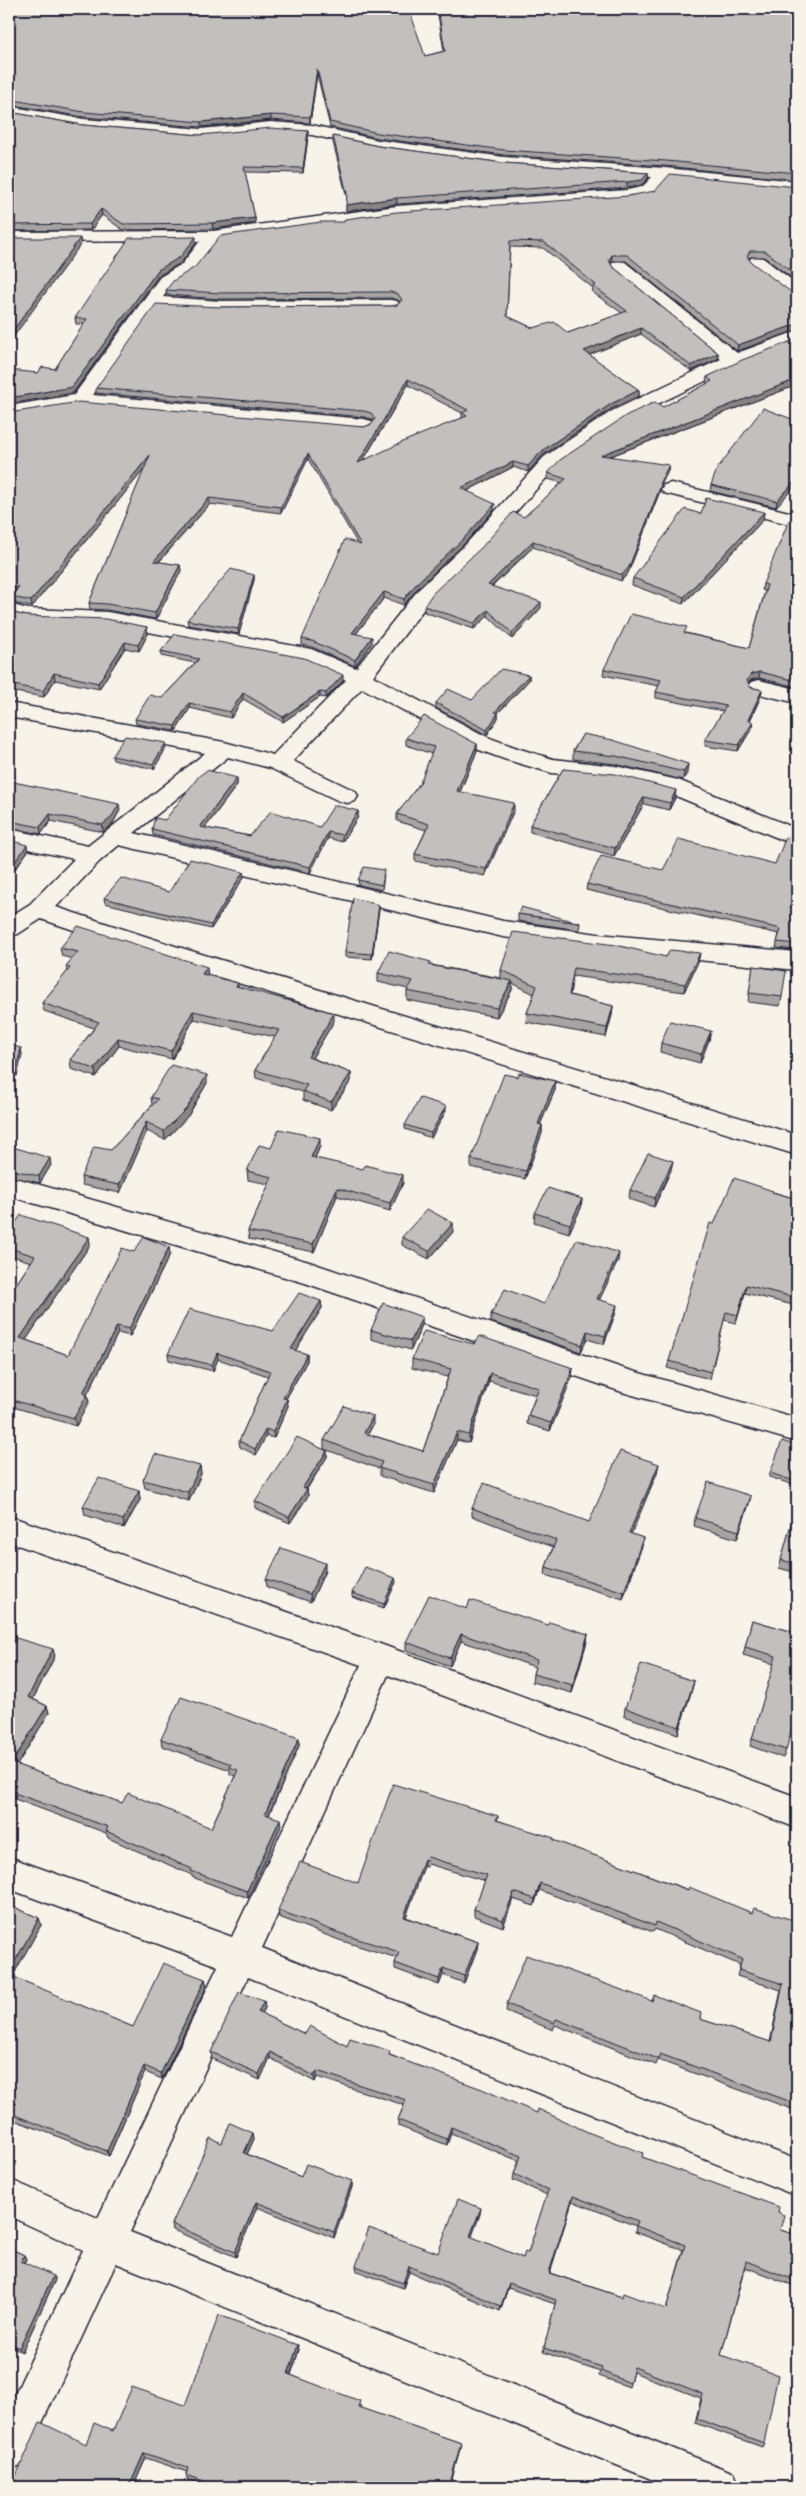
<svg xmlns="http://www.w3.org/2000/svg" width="806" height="2496" viewBox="0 0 806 2496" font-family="'Shantell Sans',sans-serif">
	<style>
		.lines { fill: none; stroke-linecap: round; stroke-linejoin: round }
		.street-casing { stroke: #22223b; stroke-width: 3 }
		.street { fill: #f7f3e8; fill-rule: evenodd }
		.wall { fill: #a7a4a3; stroke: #22223b; fill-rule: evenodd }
		.shaded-wall { fill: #888684; stroke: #22223b }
		.building { fill: #c2bfbd; stroke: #22223b; fill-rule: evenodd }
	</style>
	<rect width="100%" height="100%" fill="#f7f3e8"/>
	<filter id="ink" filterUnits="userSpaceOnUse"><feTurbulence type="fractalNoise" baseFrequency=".02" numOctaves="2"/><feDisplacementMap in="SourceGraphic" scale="10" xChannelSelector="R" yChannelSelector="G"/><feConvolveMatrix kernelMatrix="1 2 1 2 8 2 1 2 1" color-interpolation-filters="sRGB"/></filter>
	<g filter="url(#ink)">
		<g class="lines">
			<g class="street-casing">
				<g id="street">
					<polygon points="13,107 84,119 201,129 271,122 312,125 378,140 504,157 665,168 797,181 797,191 669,178 654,195 627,200 397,216 219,240 194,272 172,285 163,297 221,301 391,300 397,301 400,305 397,309 391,310 221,311 156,308 93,395 364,419 371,421 374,425 371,429 364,431 80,406 9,418 9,406 74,395 160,277 182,264 200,241 9,242 9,232 213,231 397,206 627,190 642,187 652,177 504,167 378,150 312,135 271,132 201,139 84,129 9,116 9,108"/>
					<polygon points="757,257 763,258 797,284 797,297 791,296 751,266 748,262 751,258"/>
					<polygon points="619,261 625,262 737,353 797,331 797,343 741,364 626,419 558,465 480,552 432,598 373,676 487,737 520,749 553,759 615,766 678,780 797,829 797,846 664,791 615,780 552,773 504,759 471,747 362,688 293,761 355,791 358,796 355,801 347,803 339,801 270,768 228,757 134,833 503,921 598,934 797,952 797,970 598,950 503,937 119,845 100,861 56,907 175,946 797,1135 797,1155 157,958 41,919 18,934 9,936 9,917 30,904 74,859 9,845 9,829 88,846 205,753 9,717 9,703 224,742 273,755 346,680 305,662 107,624 28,621 9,616 9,604 28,609 107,612 311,649 356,668 418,590 466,544 544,457 612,411 721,359 613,270 610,266 613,262"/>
					<polygon points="671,483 797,514 797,526 664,493 661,489 664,485"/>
					<polygon points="759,680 797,689 797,703 751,692 748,687 751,682"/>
					<polygon points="9,1176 309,1262 622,1368 797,1418 797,1442 622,1392 305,1283 9,1196"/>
					<polygon points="9,1516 380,1644 797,1797 797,1828 388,1675 262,1948 797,2160 797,2196 248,1977 130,2232 734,2473 740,2487 671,2487 116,2263 23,2464 9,2470 9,2407 83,2250 9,2216 9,2179 98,2218 218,1966 9,1889 9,1857 232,1937 361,1665 9,1542"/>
				</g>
			</g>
			<use href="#street" class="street"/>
		</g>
		<g class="wall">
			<polygon points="9,9 425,56 444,51 437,9 797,9 797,180 665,166 504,155 378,138 330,127 317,74 310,123 271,120 201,127 84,117 13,105 9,107"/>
			<polygon points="9,112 83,125 200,135 308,131 308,137 303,173 245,172 255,218 255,223 213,229 123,230 102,215 91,230 9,231"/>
			<polygon points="333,136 378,146 504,163 648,173 648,179 641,185 627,188 397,204 346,211 347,198 333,142"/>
			<path d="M797,187V282L764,257H750L748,259L751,262L737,351L626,261H612L610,263L612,266L718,353V359L691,371L641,334L589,355L639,390V396L611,409L543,455L528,472L513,467L467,491L494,510L465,543L417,589L404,605L384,598L356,634L372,643L355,666L312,647L302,645V639L357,543L308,459L281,513L210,504L159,562L180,565L181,571L156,619L107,610L90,609L89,603L145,468L32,607L13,603L12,597V596L9,598V413L364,427L372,424L374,422L372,419L364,417L96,393V388L221,307L391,306L397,305L400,302L398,300L391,298L221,299L167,295L166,290L344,222ZM510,247L543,248L593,288L592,292L622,313L568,333L533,328L507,316ZM408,385L462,413V418L363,461Z"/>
			<polygon points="196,243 181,263 158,276 73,393 38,373 55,369 84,324 76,324 75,318"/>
			<polygon points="797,339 797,385 611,456 668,471 661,485 660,491 628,573 621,581 533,547 492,587 541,608 512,639 488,616 474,629 424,612 424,606 562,483 548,479 548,473 663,407 707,384 706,383 707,377"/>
			<polygon points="797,421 776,507 710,491 711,485"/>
			<polygon points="797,501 797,513 794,511 795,505"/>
			<polygon points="764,512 763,520 683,604 632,585 633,578 701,514"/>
			<polygon points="797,522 797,687 759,678 751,680 749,683 750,687 762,690 761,696 750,721 752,728 738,751 705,746 705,740 723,711 656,698 656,692 659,686 603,675 604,669 686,633 749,648 765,591 762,590 763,584"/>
			<polygon points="254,575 254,580 239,634 188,625 187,620"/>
			<polygon points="9,612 27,616 147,627 148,634 139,651 125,648 99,689 55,680 44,697 9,691"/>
			<polygon points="161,651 343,681 326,698 320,697 283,722 243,699 231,718 190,708 176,731 136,724 135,719 162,698 195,663 161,656"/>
			<polygon points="529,675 529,680 498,713 498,718 487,735 436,708 436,703 472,700"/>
			<polygon points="583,734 687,773 683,780 615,764 573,759 573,751"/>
			<polygon points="406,738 477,744 477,751 460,792 514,810 485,876 415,861 415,854 426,830 397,821 397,814 420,783 432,754 406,745"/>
			<polygon points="166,748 154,769 113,760 112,756"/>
			<polygon points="563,769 675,798 669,810 644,804 614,856 530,832 530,825"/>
			<polygon points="237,778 237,785 205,828 250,836 320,827 358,811 358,817 342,842 328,838 310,873 153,835 152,829 165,820"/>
			<polygon points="9,781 120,810 112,825 103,832 51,821 41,834 9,827 9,828"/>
			<polygon points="797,809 797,827 792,825 793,819"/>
			<polygon points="9,840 28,851 15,869 10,868 9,870"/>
			<polygon points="797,842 797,950 776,948 779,934 586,890 587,884 663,870 775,864"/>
			<polygon points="243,872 244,877 211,929 105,903 104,898 169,892"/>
			<polygon points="384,875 382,890 359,885 358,880"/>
			<polygon points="379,909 372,959 345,957 345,952"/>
			<polygon points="518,914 580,923 579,930 518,921"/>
			<polygon points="60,948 208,975 238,983 238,987 334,1021 312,1058 351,1073 351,1081 331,1110 303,1100 303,1092 256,1078 255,1070 275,1037 194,1019 172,1059 119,1046 96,1077 71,1069 70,1060 94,1028 44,1011 42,1003 67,972 66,966 72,959 62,956"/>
			<polygon points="700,953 698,962 684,992 573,976 570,995 613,1006 612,1015 606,1037 526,1022 527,1013 534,994 512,983 512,990 497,1017 407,1000 407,991 408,989 378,982 378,973 431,965 501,978 501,970 666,957"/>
			<polygon points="753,966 782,997 780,1006 748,1002"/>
			<polygon points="711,1031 709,1040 700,1063 660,1052 661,1043"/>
			<polygon points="9,1045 22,1054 17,1076 9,1074"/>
			<polygon points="518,1077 555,1081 555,1090 540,1125 542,1125 542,1133 525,1179 471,1167 471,1159"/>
			<polygon points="207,1083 188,1116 165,1140 147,1131 120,1193 82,1185 81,1177 111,1150 152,1105 151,1097"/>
			<polygon points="446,1111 431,1138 405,1129 405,1125"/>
			<polygon points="9,1146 51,1165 40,1183 9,1176"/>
			<polygon points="320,1146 315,1158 403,1183 390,1211 337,1196 314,1252 249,1239 248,1231 269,1184 248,1180 247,1171 271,1148"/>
			<polygon points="671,1170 654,1207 629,1199 630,1190"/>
			<polygon points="773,1192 797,1199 797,1306 745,1293 736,1323 724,1320 710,1379 667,1368 669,1361 714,1224"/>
			<polygon points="582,1199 581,1208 569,1233 534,1222 535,1213"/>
			<polygon points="453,1223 453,1232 429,1259 402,1245 402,1237"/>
			<polygon points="9,1233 89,1237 90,1245 26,1340 68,1355 134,1252 170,1254 130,1336 118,1333 87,1395 89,1402 76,1426 10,1406 9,1408 9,1302 12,1297 11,1292 31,1262 9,1255"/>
			<polygon points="618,1261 599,1300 616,1312 604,1344 587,1339 581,1352 491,1322 491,1314 544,1304"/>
			<polygon points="321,1301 322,1308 295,1351 307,1354 307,1361 286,1399 287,1399 288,1406 274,1438 266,1436 256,1455 240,1447 239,1441 268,1376 218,1359 213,1371 169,1360 168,1354 273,1331"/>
			<polygon points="422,1317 422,1325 411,1350 371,1339 371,1330"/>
			<polygon points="797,1334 797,1362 790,1360"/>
			<polygon points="474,1344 573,1368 572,1377 550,1431 527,1424 528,1416 536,1395 489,1381 469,1443 457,1440 434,1493 380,1476 380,1469 324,1449 324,1440 373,1425 368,1434 423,1451 448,1377 412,1368 412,1359"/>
			<polygon points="797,1446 797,1486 769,1477 770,1473"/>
			<polygon points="327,1451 327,1457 307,1489 308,1496 290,1523 255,1508 255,1501"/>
			<polygon points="200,1466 201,1474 189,1501 145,1488 143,1480"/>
			<polygon points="657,1473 631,1534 643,1538 642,1546 623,1599 545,1575 546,1567 553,1547 472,1516 472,1508 589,1522"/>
			<polygon points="139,1491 140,1500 124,1528 85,1515 83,1506"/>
			<polygon points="749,1504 737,1539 694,1526 695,1518"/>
			<polygon points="795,1510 797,1511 797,1573 779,1568"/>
			<polygon points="325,1571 311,1602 267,1587 266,1579"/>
			<polygon points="396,1582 384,1608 352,1597 352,1593"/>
			<polygon points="467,1609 588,1634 587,1641 572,1693 532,1682 533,1674 535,1667 461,1641 450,1666 406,1650 406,1642"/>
			<polygon points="752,1620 797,1633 786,1750 783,1758 750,1746 774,1664 743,1655"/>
			<polygon points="9,1636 55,1656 33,1699 47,1706 49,1713 17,1765 122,1803 211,1828 235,1776 230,1774 230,1770 162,1746 161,1739 299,1738 299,1746 269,1815 281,1826 248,1898 192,1877 192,1875 108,1838 106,1833 12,1798 9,1803"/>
			<polygon points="694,1681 692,1689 678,1734 624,1716 625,1708"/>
			<polygon points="498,1816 497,1820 752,1913 797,1928 797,2111 658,2060 656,2065 555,2025 553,2030 506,2011 507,2004 700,2019 770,2042 781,1990 737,1976 740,1965 655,1929 653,1932 539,1890 534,1906 513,1899 503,1927 474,1916 474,1909 485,1881 428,1864 427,1867 424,1866 406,1917 478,1942 477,1949 464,1983 443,1975 439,1985 395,1969 395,1963 397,1958 339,1940 279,1917 278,1910 358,1883"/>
			<polygon points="9,1905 39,1918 41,1925 12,1977 133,2027 205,1979 207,1986 162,2079 145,2072 109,2156 14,2120 13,2123 9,2122"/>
			<path d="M264,2001L265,2008L262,2014L305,2034L347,2046L390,2055L778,2212L780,2230L797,2235V2287L745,2267L721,2355L764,2443L762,2447L695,2423L701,2398L633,2372L629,2387L599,2376L600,2372L543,2352L555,2304L508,2288L500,2311L409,2272L403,2288L357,2271L356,2266L438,2253L480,2214L471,2237L523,2258L528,2253L547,2195L513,2180L514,2174L519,2161L451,2133L447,2145L398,2126V2120L404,2105L317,2077L315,2082L270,2058L260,2080L212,2059L211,2052ZM572,2201L636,2226L635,2232L683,2250L666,2309L622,2297L550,2273Z"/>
			<polygon points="253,2133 254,2139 247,2154 301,2177 352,2181 352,2187 334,2238 257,2207 236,2257 173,2230 172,2224 222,2143"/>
			<polygon points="9,2248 24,2255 26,2259 24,2263 55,2280 22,2352 9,2346"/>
			<polygon points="298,2345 299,2350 291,2375 361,2406 360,2408 461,2443 460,2448 450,2487 211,2487 187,2479 186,2475 187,2472 146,2458 133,2487 11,2487 86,2444 113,2431 185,2405"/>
		</g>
		<g class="shaded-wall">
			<polygon points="317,69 317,74 310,123 310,117"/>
			<polygon points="13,100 13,105 9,107 9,101"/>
			<polygon points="271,115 271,120 201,127 201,122"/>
			<polygon points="308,131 308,137 303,173 303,168"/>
			<polygon points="648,173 648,179 641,185 627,188 627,182"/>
			<polygon points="397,198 397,204 346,211 346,205"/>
			<polygon points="101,209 102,215 91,230 90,224"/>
			<polygon points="255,218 255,223 213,229 212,223"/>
			<polygon points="196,237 196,243 181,263 158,276 73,393 9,404 9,398 72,387 158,270"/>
			<polygon points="80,238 81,244 9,343 9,336"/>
			<polygon points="612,255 612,261 608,266 609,260"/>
			<polygon points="797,324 797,330 737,351 738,345"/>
			<polygon points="641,328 641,334 584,357 584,351"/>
			<polygon points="718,353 718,359 691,371 691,366"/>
			<polygon points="408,379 408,385 358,469 358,463"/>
			<polygon points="797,379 797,385 600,460 601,455"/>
			<polygon points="639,390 639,396 611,409 543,455 528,472 528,466 543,450 611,404"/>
			<polygon points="308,454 308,459 281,513 281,507"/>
			<polygon points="150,455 151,461 32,607 31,601"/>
			<polygon points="513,462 513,467 461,494 461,488"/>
			<polygon points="669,465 668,471 661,485 660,491 628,573 621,581 622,575 660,482"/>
			<polygon points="797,479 797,484 776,507 777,501"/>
			<polygon points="209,498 210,504 154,567 154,561"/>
			<polygon points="495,504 494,510 465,543 417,589 404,605 404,599 417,583"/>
			<polygon points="764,512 763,520 683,604 684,597"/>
			<polygon points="533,541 533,547 487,591 488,585"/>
			<polygon points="180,565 181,571 156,619 155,613"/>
			<polygon points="254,575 254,580 239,634 238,629"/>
			<polygon points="19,586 20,592 9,598 9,592"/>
			<polygon points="384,592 384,598 352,639 352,633"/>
			<polygon points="541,602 541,608 512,639 512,633"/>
			<polygon points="488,610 488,616 474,629 474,623"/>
			<polygon points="147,627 148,634 139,651 138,645"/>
			<polygon points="372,637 372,643 355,666 355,660"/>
			<polygon points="125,642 125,648 99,689 98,683"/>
			<polygon points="760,672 759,678 751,680 746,686 747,680 751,674"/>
			<polygon points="54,673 55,680 44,697 43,691"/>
			<polygon points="343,675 343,681 326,698 326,693"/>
			<polygon points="529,675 529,680 498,713 498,718 487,735 487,730 495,712"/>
			<polygon points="762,690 761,696 747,726 748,720"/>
			<polygon points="320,692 320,697 283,722 283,717"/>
			<polygon points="243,693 243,699 231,718 230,712"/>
			<polygon points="189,703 190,708 176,731 175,726"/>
			<polygon points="753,722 752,728 738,751 739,745"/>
			<polygon points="166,743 166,748 154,769 153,764"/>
			<polygon points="477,744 477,751 457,799 457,791"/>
			<polygon points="688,764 687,773 683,780 684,772"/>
			<polygon points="237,778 237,785 201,833 200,827"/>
			<polygon points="676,790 675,798 669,810 670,803"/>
			<polygon points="644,797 644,804 614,856 615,848"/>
			<polygon points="514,803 514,810 485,876 486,869"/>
			<polygon points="119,804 120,810 112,825 103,832 102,825"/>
			<polygon points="358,811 358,817 342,842 342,835"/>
			<polygon points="50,814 51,821 41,834 40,827"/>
			<polygon points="328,832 328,838 310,873 310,867"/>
			<polygon points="27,845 28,851 15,869 14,863"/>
			<polygon points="243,872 244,877 211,929 211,925"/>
			<polygon points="379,905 379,909 372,959 372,954"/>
			<polygon points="700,953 698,962 684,992 685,984"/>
			<polygon points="207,967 208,976 202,974"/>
			<polygon points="512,981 512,990 497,1017 497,1008"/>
			<polygon points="613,1006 612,1015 606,1037 607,1028"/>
			<polygon points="193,1011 194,1019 172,1059 171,1051"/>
			<polygon points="334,1013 334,1021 308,1065 308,1057"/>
			<polygon points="711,1031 709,1040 700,1063 701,1054"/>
			<polygon points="118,1038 119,1046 96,1077 95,1069"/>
			<polygon points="21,1048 22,1054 17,1076 16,1069"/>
			<polygon points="351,1073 351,1081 331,1110 331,1102"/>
			<polygon points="207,1075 207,1083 188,1116 165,1140 164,1131"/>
			<polygon points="555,1081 555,1090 537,1132 538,1124"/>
			<polygon points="446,1106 446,1111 431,1138 431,1133"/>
			<polygon points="146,1122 147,1131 120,1193 119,1185"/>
			<polygon points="542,1125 542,1133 525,1179 526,1171"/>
			<polygon points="320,1138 320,1146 312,1166 311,1157"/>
			<polygon points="50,1158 51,1165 40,1183 39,1176"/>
			<polygon points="673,1161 671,1170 654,1207 655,1198"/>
			<polygon points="403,1175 403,1183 390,1211 390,1203"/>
			<polygon points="337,1188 337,1196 314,1252 313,1244"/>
			<polygon points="582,1199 581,1208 569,1233 570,1224"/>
			<polygon points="453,1223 453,1232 429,1259 429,1251"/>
			<polygon points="89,1237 90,1245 22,1346 20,1338"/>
			<polygon points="169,1247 170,1254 130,1336 129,1329"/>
			<polygon points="619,1253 618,1261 596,1307 597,1299"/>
			<polygon points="746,1285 745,1293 736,1323 738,1315"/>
			<polygon points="321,1301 322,1308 292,1356 291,1349"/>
			<polygon points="617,1305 616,1312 604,1344 605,1336"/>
			<polygon points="422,1317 422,1325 411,1350 411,1341"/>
			<polygon points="117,1326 118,1333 87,1395 89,1402 76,1426 74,1418 83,1393"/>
			<polygon points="587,1331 587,1339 581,1352 582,1345"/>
			<polygon points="217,1353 218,1359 213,1371 212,1365"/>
			<polygon points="307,1354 307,1361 283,1404 283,1398"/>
			<polygon points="573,1368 572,1377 550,1431 551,1423"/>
			<polygon points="490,1373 489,1381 469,1443 469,1435"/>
			<polygon points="287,1399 288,1406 274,1438 273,1432"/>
			<polygon points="373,1416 373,1425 364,1441 364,1433"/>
			<polygon points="266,1429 266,1436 256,1455 255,1449"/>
			<polygon points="457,1432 457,1440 434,1493 434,1485"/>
			<polygon points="327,1451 327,1457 303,1494 303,1487"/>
			<polygon points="659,1464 657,1473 628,1542 629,1533"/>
			<polygon points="200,1466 201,1474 189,1501 188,1492"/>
			<polygon points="307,1489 308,1496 290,1523 289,1517"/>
			<polygon points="139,1491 140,1500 124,1528 123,1520"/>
			<polygon points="751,1496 749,1504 737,1539 739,1531"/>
			<polygon points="643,1538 642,1546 623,1599 624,1592"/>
			<polygon points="325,1563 325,1571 311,1602 310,1594"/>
			<polygon points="395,1578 396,1582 384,1608 384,1604"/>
			<polygon points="461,1634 461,1641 450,1666 450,1658"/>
			<polygon points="588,1634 587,1641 572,1693 573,1685"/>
			<polygon points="53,1649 55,1656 30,1705 28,1697"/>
			<polygon points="694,1681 692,1689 678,1734 679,1727"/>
			<polygon points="47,1706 49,1713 14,1770 12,1763"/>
			<polygon points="299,1738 299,1746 266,1821 265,1814"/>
			<polygon points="9,1791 12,1798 9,1803"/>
			<polygon points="280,1819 281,1826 248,1898 247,1891"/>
			<polygon points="424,1859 424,1866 404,1923 404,1917"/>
			<polygon points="540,1883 539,1890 534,1906 535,1899"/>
			<polygon points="514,1892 513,1899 503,1927 503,1920"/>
			<polygon points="39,1918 41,1925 10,1981 9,1978 9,1972"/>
			<polygon points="478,1942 477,1949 464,1983 464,1976"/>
			<polygon points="443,1968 443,1975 439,1985 439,1979"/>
			<polygon points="205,1979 207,1986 162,2079 161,2073"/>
			<polygon points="264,2001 265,2008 259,2019 258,2012"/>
			<polygon points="270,2052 270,2058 260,2080 259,2074"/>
			<polygon points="144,2066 145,2072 109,2156 107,2151"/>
			<polygon points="317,2071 317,2077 315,2082 314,2076"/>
			<polygon points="12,2114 14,2120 13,2123 10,2117"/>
			<polygon points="451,2127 451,2133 447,2145 447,2139"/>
			<polygon points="253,2133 254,2139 245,2159 244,2153"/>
			<polygon points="352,2181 352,2187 334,2238 334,2232"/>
			<polygon points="573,2196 572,2201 548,2278 549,2273"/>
			<polygon points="256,2202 257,2207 236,2257 235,2252"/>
			<polygon points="481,2208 480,2214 470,2242 470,2236"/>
			<polygon points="24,2255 26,2259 23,2266 21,2261"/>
			<polygon points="409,2266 409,2272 403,2288 403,2283"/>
			<polygon points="53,2276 55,2280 22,2352 19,2348"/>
			<polygon points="509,2283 508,2288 500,2311 501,2306"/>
			<polygon points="298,2345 299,2350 289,2379 288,2374"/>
			<polygon points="10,2390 13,2395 9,2403 9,2393"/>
			<polygon points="461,2443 460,2448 450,2487 449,2487"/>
			<polygon points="144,2453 146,2458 133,2487 129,2487"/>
		</g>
		<g class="building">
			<polygon points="9,9 409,9 425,56 445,51 438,9 797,9 797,173 666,161 504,150 378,133 330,122 317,69 310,117 271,115 201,122 84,112 13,100 9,101"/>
			<polygon points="9,112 83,125 200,135 271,128 308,131 303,168 244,167 255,218 212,223 123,224 101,209 90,224 9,225"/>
			<polygon points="333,136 378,146 504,163 648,173 642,180 627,182 397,198 346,205 347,194"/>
			<path d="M670,174L797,187V275L765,251H750L747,256L751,262L791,292H797V324L738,345L627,255H612L609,260L612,266L718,353L691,366L641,328L584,351L639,390L611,404L543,450L528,466L513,462L461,488L495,504L465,537L417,583L404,599L384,592L352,633L372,637L355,660L312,641L302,639L345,539L361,545L308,454L281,507L209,498L154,561L180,565L155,613L107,604L89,603L150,455L31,601L12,597L19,586L9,592V413L79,402L364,427L372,424L375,418L371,413L364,411L96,388L156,304L221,307L391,306L397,305L402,300L398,294L391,292L221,293L166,290L173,281L195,267L220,236L321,222H344L345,219L397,212L628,196L655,191ZM510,241L544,242L596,285L593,286L627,311L568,333L554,322L533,328L507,316ZM408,379L468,410L462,413L467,416L407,440L358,463Z"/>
			<polygon points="196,237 180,257 158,270 72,387 9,398 9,370 38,373 42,367 55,369 87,319 75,318 129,238"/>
			<polygon points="9,238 80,238 9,336"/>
			<polygon points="797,339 797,379 601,455 669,465 660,482 661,485 629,567 622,575 533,541 488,585 541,602 512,633 488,610 474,623 424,606 433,593 482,547 513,512 524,517 566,479 548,473 560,460 627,415 655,402 663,407 712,381 707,377 742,360"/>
			<polygon points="763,408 797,421 797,479 777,501 711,485 717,469"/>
			<polygon points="706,498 764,512 684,597 633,578 685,509 701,514"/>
			<polygon points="789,520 797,522 797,681 760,672 751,674 747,680 750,687 762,690 748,720 753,722 739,745 705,740 726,706 656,692 661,680 604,669 631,614 687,627 684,633 749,648 767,585 763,584"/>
			<polygon points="231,569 254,575 238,629 187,620"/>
			<polygon points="9,612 27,616 106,619 147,627 138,645 125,642 98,683 54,673 43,691 9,684"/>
			<polygon points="175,634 304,658 343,675 326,693 320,692 283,717 243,693 230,712 189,703 175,726 135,719 150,695 162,698 199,659 161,651"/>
			<polygon points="501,669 529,675 495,712 498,713 487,730 436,703 448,689 472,700"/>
			<polygon points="424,716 477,744 457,791 514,803 486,869 415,854 429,824 397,814 420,783 434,747 406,738"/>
			<polygon points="583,734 613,740 688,764 684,772 616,756 573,751"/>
			<polygon points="125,736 166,743 153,764 112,756"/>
			<polygon points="563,769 615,774 676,790 670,803 644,797 615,848 530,825"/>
			<polygon points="207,770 237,778 200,827 250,836 271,811 320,827 334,805 358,811 342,835 328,832 310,867 152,829 155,818 165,820 199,776"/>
			<polygon points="9,781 119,804 111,818 102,825 50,814 40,827 9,821"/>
			<polygon points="797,809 797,821 793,819"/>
			<polygon points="786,837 797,842 797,944 777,942 781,929 587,884 601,856 663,870 679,839 775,864"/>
			<polygon points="9,840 27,845 14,863 9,862"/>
			<polygon points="190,859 243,872 211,925 104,898 121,878 169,892"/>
			<polygon points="364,867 384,870 382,885 358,880"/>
			<polygon points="353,898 379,905 372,954 345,952"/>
			<polygon points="521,907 580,923 518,914"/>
			<polygon points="78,926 207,967 202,974 238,983 236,986 334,1013 308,1057 351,1073 331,1102 303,1091 307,1085 255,1070 279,1030 193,1011 171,1051 118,1038 95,1069 70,1060 99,1022 42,1003 70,968 66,966 78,952 60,948"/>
			<polygon points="513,932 616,945 666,957 670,950 700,953 685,984 574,968 569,995 613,1006 607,1028 527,1013 537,986 501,970"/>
			<polygon points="389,951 431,962 429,965 512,981 497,1008 407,991 413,981 378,973"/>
			<polygon points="753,966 786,971 782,997 749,993"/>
			<polygon points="670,1021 711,1031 701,1054 661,1043"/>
			<polygon points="9,1045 21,1048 16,1069 9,1068"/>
			<polygon points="171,1065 207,1075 187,1108 164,1131 146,1122 119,1185 81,1177 94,1147 111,1150 158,1099 151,1097"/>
			<polygon points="519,1073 555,1081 538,1124 542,1125 526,1171 471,1159 504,1074 518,1077"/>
			<polygon points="420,1098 446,1106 431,1133 405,1125"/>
			<polygon points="279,1129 320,1138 311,1157 363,1169 365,1165 403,1175 390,1203 337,1188 313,1244 248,1231 272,1177 247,1171 259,1145 271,1148"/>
			<polygon points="9,1146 50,1158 39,1176 9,1169"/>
			<polygon points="648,1153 673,1161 655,1198 630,1190"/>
			<polygon points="734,1178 773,1191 772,1192 797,1199 797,1298 746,1285 738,1315 726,1312 711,1372 669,1361 710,1223 714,1224"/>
			<polygon points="548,1188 582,1199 570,1224 535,1213"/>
			<polygon points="427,1209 453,1223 429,1251 402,1237"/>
			<polygon points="21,1215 89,1237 20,1338 68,1355 122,1248 134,1252 144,1237 169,1247 129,1329 117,1326 83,1393 87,1395 74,1418 9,1399 9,1302 15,1293 11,1292 35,1256 9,1248 9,1233"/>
			<polygon points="577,1239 619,1253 597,1299 617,1305 605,1336 587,1331 582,1345 491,1314 505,1289 544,1304"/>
			<polygon points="299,1293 321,1301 291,1349 307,1354 283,1398 287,1399 273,1432 266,1429 255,1449 239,1441 270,1371 217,1353 212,1365 168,1354 189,1309 273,1331"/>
			<polygon points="383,1303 422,1317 411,1341 371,1330"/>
			<polygon points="424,1331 474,1344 479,1336 573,1368 551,1423 528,1416 539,1388 490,1373 469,1435 457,1432 434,1485 379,1468 382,1462 324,1440 344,1406 373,1416 364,1433 423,1451 451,1369 412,1359"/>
			<polygon points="797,1334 797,1354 792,1353"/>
			<polygon points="297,1437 327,1451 303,1487 307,1489 289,1517 255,1501"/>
			<polygon points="782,1441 797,1446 797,1482 770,1473"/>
			<polygon points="620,1451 659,1464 629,1533 643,1538 624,1592 546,1567 556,1540 472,1508 484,1483 589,1522"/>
			<polygon points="155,1454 200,1466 188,1492 143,1480"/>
			<polygon points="99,1478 139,1491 123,1520 83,1506"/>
			<polygon points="708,1482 751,1496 739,1531 695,1518"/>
			<polygon points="795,1510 797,1511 797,1564 781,1560"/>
			<polygon points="281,1548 325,1563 310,1594 266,1579"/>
			<polygon points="365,1567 395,1578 384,1604 352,1593"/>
			<polygon points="429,1595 467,1609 470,1600 548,1625 549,1622 588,1634 573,1685 533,1674 537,1660 461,1634 450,1658 406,1642"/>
			<polygon points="752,1620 797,1633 797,1709 786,1750 752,1739 776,1656 745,1647"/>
			<polygon points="9,1636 53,1649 28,1697 47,1706 12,1763 122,1803 128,1793 211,1828 238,1770 229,1767 231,1764 161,1739 181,1697 299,1738 265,1814 280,1819 247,1891 191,1871 192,1869 106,1831 108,1827 9,1791 9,1792"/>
			<polygon points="641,1664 694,1681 679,1727 625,1708"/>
			<polygon points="393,1784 498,1816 496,1820 554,1838 553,1840 688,1890 689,1887 752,1913 754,1908 793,1920 792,1926 797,1928 797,2104 660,2054 658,2059 556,2019 554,2023 507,2004 526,1955 652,2001 654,1995 701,2013 700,2019 771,2042 783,1984 739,1970 742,1959 656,1922 655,1926 540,1883 535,1899 514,1892 503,1920 474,1909 487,1875 428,1857 427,1860 424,1859 404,1917 478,1942 464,1976 443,1968 439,1979 395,1963 399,1952 339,1933 278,1910 300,1862 358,1883"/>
			<polygon points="9,1905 39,1918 9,1972"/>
			<polygon points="163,1963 205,1979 161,2073 144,2066 107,2151 12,2114 10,2117 9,2117 9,1975 133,2027"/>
			<path d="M239,1992L264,2001L258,2012L305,2034L310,2026L347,2046L350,2038L390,2051L389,2055L482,2089L537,2113L538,2109L590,2133L643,2153L642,2157L779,2207L778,2212L784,2215L780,2230L797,2235V2281L746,2261L721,2355L778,2375L764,2443L697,2419L703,2394L634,2367L630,2383L601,2371L602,2367L544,2348L556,2300L509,2283L501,2306L409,2266L403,2283L356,2266L369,2228L438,2253L458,2199L481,2208L470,2236L523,2258L525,2252L528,2253L548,2190L514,2174L521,2156L451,2127L447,2139L398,2120L406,2100L317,2071L314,2076L270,2052L259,2074L211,2052ZM573,2196L638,2221L636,2226L685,2245L666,2309L623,2293L622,2297L549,2273Z"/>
			<polygon points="230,2123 253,2133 244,2153 301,2177 306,2164 352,2181 334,2232 256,2202 235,2252 172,2224 210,2138 222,2143"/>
			<polygon points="9,2248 24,2255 21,2261 53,2276 19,2348 9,2343"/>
			<polygon points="219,2315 298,2345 288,2374 360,2401 358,2407 461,2443 449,2487 222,2487 186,2475 188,2468 144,2453 129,2487 11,2487 40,2422 86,2444 94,2423 113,2431 132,2387 185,2405"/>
		</g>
	</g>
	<rect width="806" height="2496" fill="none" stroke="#f7f3e8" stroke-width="30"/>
	<rect x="15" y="15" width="776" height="2466" fill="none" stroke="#22223b" stroke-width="2" filter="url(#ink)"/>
</svg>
